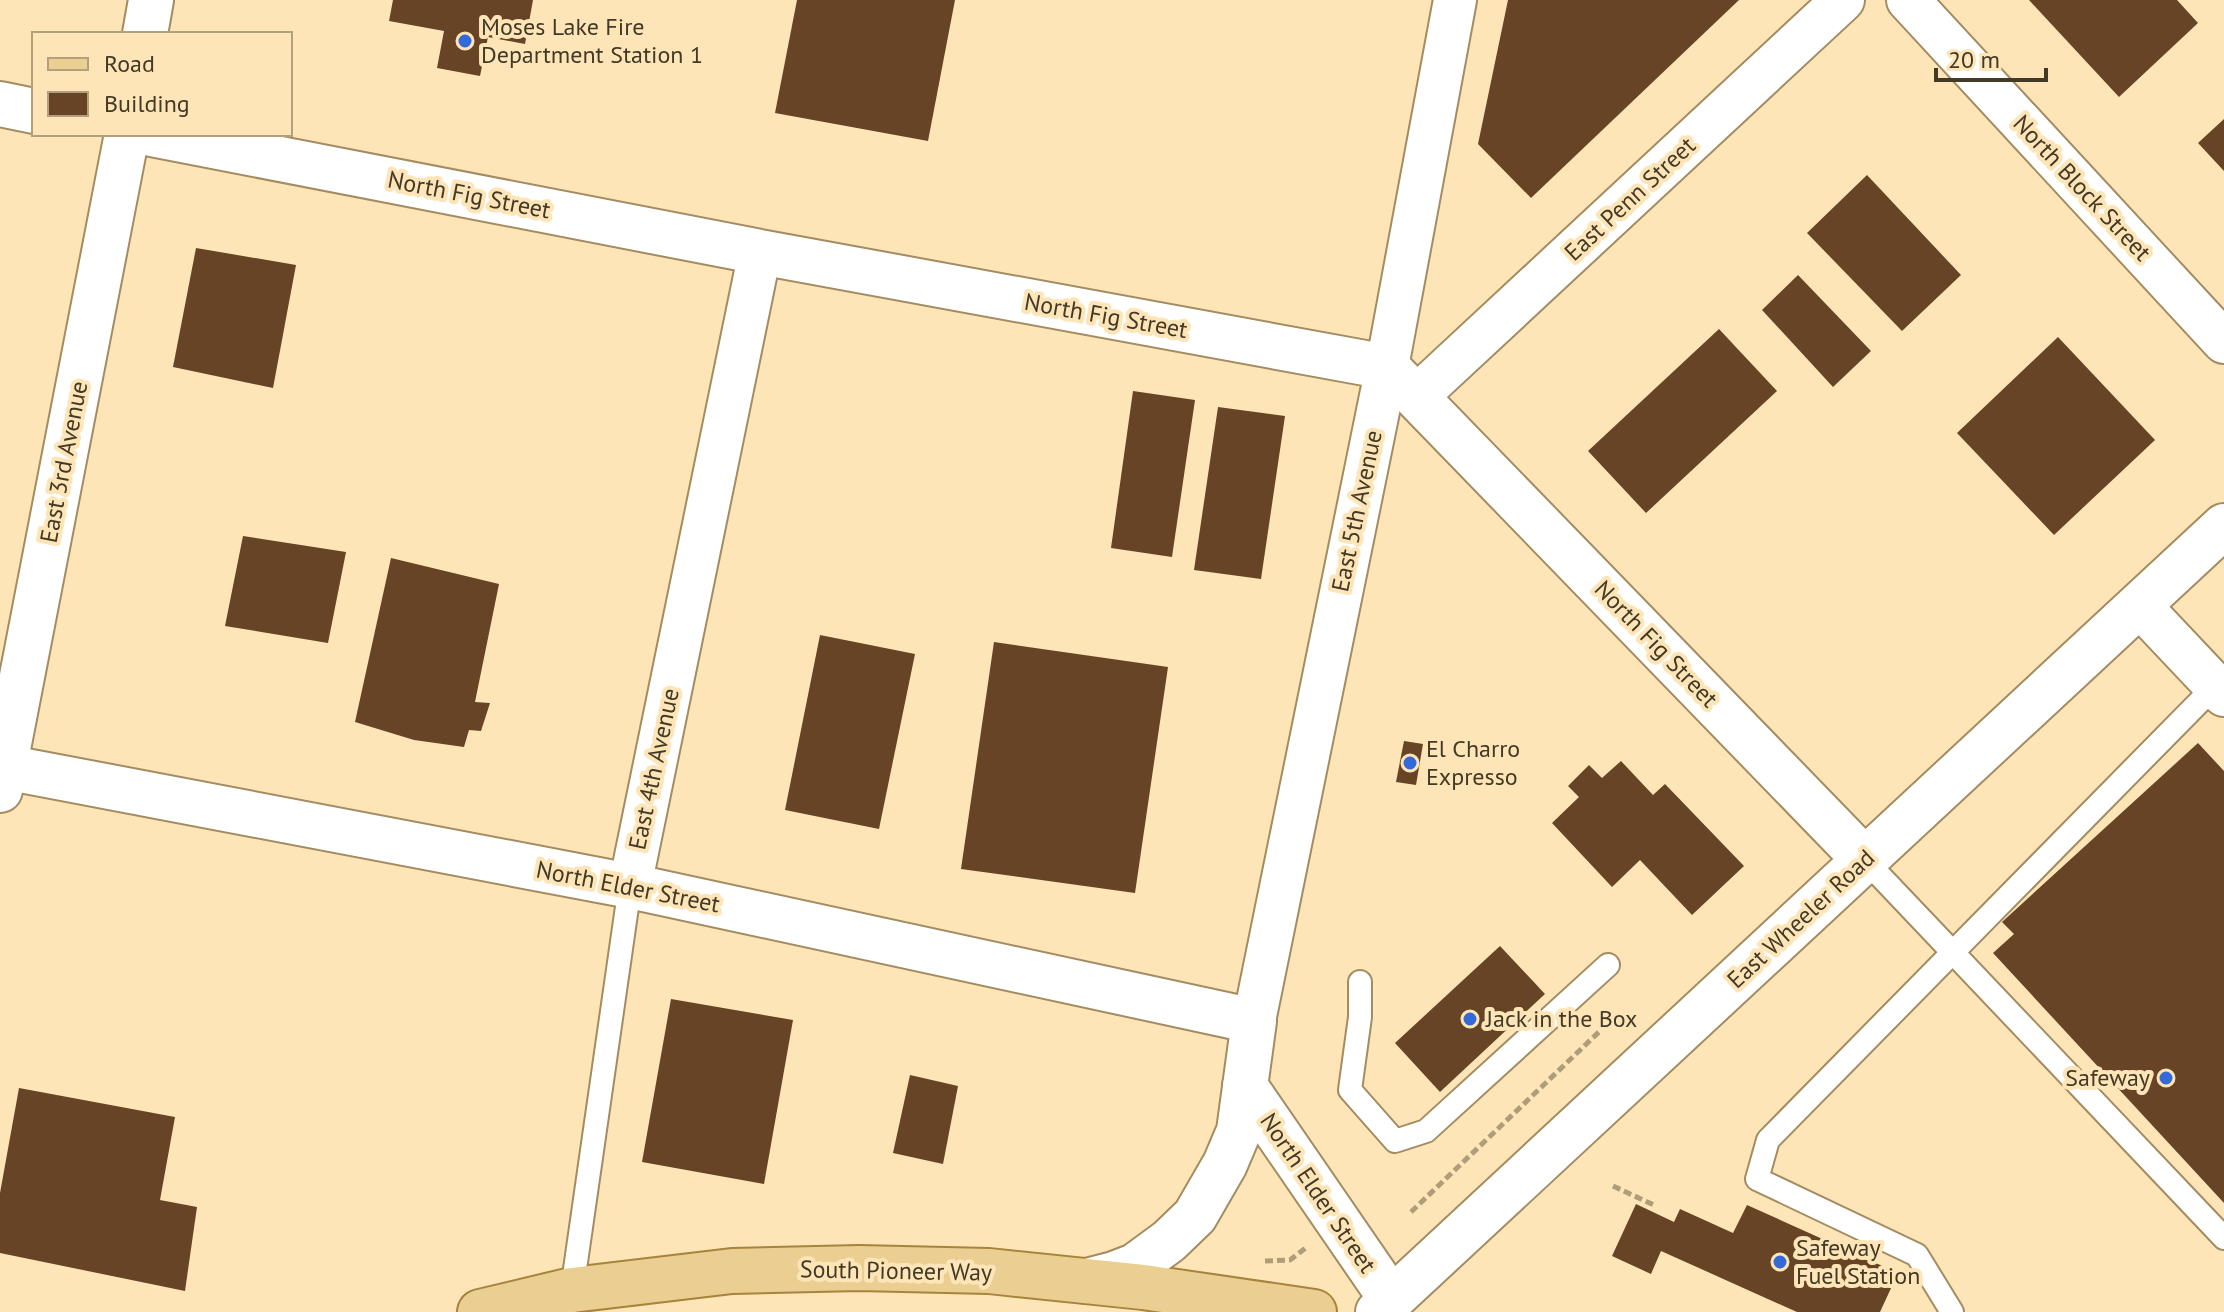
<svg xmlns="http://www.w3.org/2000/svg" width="2224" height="1312" viewBox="0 0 2224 1312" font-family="'PT Sans',sans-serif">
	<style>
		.building { fill: #664425 }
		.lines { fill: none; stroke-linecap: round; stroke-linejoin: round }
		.service-casing { stroke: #a38c61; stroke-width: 26 }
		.minor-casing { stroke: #a38c61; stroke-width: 46 }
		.tertiary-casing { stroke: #a38c61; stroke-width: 48 }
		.secondary-casing { stroke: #a38c61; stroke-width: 48 }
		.primary-casing { stroke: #a7843c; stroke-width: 48 }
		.path { stroke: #af9d7a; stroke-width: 5; stroke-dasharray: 8 4; stroke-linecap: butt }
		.service { stroke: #fff; stroke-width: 22 }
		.minor { stroke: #fff; stroke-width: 42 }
		.tertiary { stroke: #fff; stroke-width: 44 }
		.secondary { stroke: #fff; stroke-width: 44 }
		.primary { stroke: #ebce91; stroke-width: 44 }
		.poi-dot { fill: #3369d8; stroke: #fee5b7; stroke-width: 3 }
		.labels { text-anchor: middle; stroke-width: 8; stroke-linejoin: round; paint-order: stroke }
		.poi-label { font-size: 24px; fill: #423926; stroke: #fee5b7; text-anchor: start }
		.street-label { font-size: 24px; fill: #423926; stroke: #fee5b7 }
	</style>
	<rect width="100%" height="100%" fill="#fee5b7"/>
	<g class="building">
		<polygon points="393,0 533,0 525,44 488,37 480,76 437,68 444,31 389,21"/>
		<polygon points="797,0 955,0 928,141 775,113"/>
		<polygon points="1508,0 1739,0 1531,198 1478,144"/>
		<polygon points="2029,0 2177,0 2198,23 2119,97"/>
		<polygon points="2224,119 2224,171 2198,143"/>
		<polygon points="1867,175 1961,275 1902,331 1807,233"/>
		<polygon points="196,248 296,265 273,388 173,367"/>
		<polygon points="1798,275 1871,351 1833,387 1762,310"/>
		<polygon points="1719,329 1777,391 1646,513 1588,451"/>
		<polygon points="2058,337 2155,440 2054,535 1957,433"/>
		<polygon points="1133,391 1195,400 1172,557 1111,548"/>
		<polygon points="1218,407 1285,416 1261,579 1194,570"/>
		<polygon points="243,536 346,552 328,643 225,626"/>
		<polygon points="391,558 499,584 475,702 490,703 481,731 469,730 464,747 414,740 355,722"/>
		<polygon points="820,635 915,654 879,829 785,810"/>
		<polygon points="994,642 1168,667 1135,893 961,869"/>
		<polygon points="1404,741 1423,744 1416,785 1396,782"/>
		<polygon points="2198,743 2224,771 2224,1203 1993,953 2014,934 2002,922"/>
		<polygon points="1621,761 1653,795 1665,784 1744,866 1692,915 1640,860 1612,887 1552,823 1579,797 1568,786 1589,765 1602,778"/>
		<polygon points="1500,946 1545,994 1440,1092 1395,1043"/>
		<polygon points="671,999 793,1020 764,1184 642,1162"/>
		<polygon points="910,1075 958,1086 943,1164 893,1153"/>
		<polygon points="19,1088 175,1117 160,1200 197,1207 185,1291 0,1253 0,1193"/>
		<polygon points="1636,1204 1674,1222 1680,1209 1733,1233 1747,1205 1898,1273 1880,1312 1797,1312 1661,1251 1651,1274 1612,1256"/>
	</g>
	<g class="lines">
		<g class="service-casing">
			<g id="service">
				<polyline points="1865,860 2224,1238"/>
				<polyline points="1360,982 1360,1017 1350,1090 1395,1141 1426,1131 1608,965"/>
				<polyline points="572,1290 630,886"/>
				<polyline points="1952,1312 1917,1255 1757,1179 1768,1140 2215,686"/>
			</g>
		</g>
		<g class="minor-casing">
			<g id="minor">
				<polyline points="1908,0 2224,342"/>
				<polyline points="1416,397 1843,0"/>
				<polyline points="2139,605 2224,695"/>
				<polyline points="630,886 760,252"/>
				<polyline points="1254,1021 1387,367 1455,0"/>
			</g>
		</g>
		<g class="tertiary-casing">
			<g id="tertiary">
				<polyline points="0,104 34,111"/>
				<polyline points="151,134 760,252 1387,367 1865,860"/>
				<polyline points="0,766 630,886 1254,1021 1239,1131 1225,1164 1195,1216 1169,1241 1135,1266 1114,1274 1087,1281"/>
				<polyline points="1245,1086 1392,1300"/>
			</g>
		</g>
		<g class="secondary-casing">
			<g id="secondary">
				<polyline points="145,34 151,0"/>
				<polyline points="0,790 127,134"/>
				<polyline points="1378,1312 2224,526"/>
			</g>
		</g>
		<g class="primary-casing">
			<polyline id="primary" points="480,1312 572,1290 732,1271 859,1268 989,1271 1143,1287 1314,1312"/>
		</g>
		<g class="path">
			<polyline points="1613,1186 1656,1206"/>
			<polyline points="1411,1212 1602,1029"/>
			<polyline points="1265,1261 1290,1260 1307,1247"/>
		</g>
		<use href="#service" class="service"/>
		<use href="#minor" class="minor"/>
		<use href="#tertiary" class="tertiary"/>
		<use href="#secondary" class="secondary"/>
		<use href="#primary" class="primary"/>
	</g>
	<g class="poi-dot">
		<circle cx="465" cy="41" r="8"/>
		<circle cx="1410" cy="763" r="8"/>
		<circle cx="1470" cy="1019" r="8"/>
		<circle cx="2166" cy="1078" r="8"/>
		<circle cx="1780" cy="1262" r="8"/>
	</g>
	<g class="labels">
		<g class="poi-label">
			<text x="481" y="35">Moses Lake Fire<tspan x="481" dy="28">Department Station 1</tspan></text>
			<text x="1426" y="757">El Charro<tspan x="1426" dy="28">Expresso</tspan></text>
			<text x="1486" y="1027">Jack in the Box</text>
			<text x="2150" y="1086" text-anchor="end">Safeway</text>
			<text x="1796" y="1256">Safeway<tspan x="1796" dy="28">Fuel Station</tspan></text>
		</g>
		<g class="street-label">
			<text transform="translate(2082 188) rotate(47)" y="8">North Block Street</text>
			<text transform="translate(469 195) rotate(11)" y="8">North Fig Street</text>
			<text transform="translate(1630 199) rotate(-43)" y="8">East Penn Street</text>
			<text transform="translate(1106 316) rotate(10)" y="8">North Fig Street</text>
			<text transform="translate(64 462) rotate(-79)" y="8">East 3rd Avenue</text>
			<text transform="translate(1357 511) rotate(-78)" y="8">East 5th Avenue</text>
			<text transform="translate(1656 644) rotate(46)" y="8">North Fig Street</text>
			<text transform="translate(654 769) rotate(-78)" y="8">East 4th Avenue</text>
			<text transform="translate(628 887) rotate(11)" y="8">North Elder Street</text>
			<text transform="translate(1801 919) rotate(-43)" y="8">East Wheeler Road</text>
			<text transform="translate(1318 1193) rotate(56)" y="8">North Elder Street</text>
			<text transform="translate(896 1271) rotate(1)" y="8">South Pioneer Way</text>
		</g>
	</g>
	<rect x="32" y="32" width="260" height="104" fill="#fee5b7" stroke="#b3a07d" stroke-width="2"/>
	<rect x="48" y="58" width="40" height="12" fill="#ebce91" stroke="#b3a07d" stroke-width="2"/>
	<text x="104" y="72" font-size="24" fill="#423926">Road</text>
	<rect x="48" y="92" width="40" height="24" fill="#664425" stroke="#b3a07d" stroke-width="2"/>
	<text x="104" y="112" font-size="24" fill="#423926">Building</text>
	<path d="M1936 68v12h110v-12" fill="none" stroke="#423926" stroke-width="4"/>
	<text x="1948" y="68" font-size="24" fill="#423926" stroke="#fee5b7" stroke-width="6" paint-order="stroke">20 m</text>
</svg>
